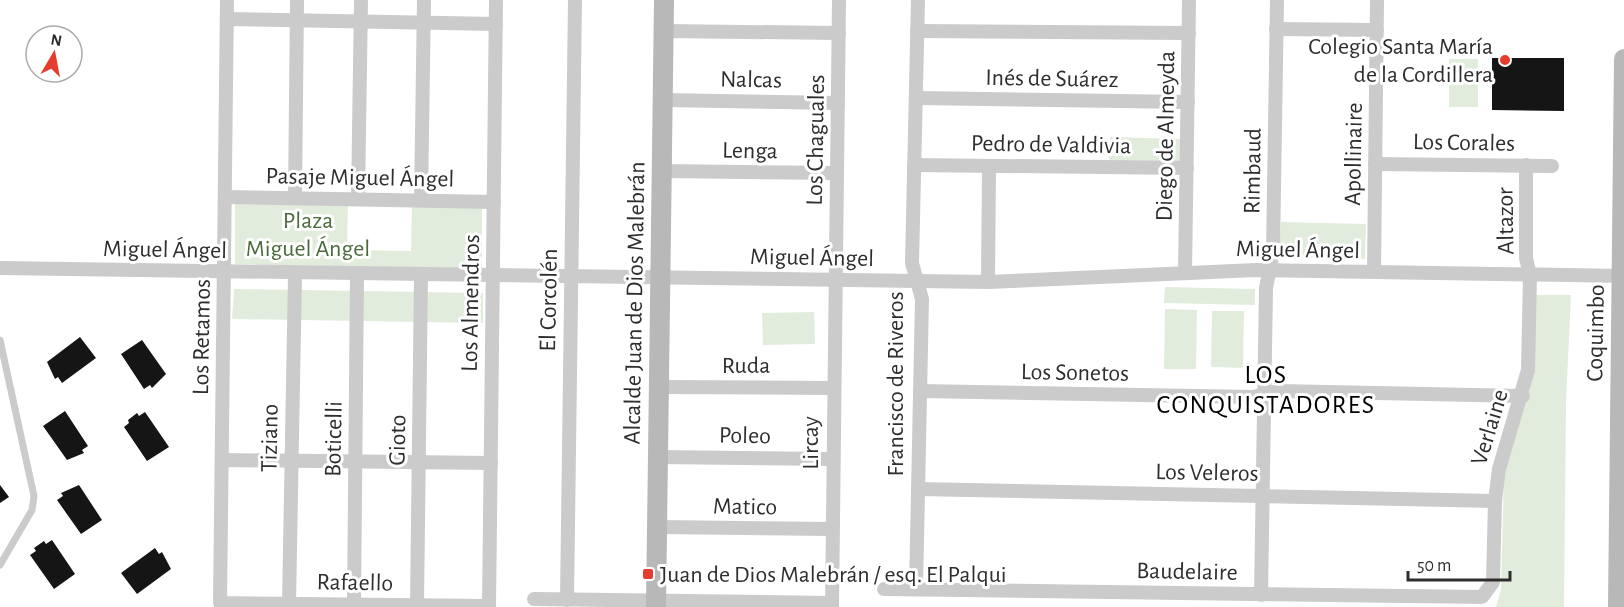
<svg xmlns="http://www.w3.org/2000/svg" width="1624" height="607" viewBox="0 0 1624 607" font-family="'Alegreya Sans',sans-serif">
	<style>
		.green { fill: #e2ecdc }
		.building { fill: #151515 }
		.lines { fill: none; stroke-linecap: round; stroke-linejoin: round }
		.lane { stroke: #cbcbcb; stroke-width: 7 }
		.street { stroke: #cbcbcb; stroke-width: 14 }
		.secondary { stroke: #b8b8b8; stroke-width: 20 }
		.poi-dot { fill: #e53c30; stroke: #fff; stroke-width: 2 }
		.labels { text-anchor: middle; stroke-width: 6; stroke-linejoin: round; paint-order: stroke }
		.poi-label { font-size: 24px; fill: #2e2e2e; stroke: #fff; text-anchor: end }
		.street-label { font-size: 24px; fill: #2e2e2e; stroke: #fff }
		.park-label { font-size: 24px; fill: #4a6a3b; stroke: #fff }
		.neighbourhood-label { font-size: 26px; letter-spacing: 1.5px; fill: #000; stroke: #fff }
	</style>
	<rect width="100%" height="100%" fill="#fff"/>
	<g class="green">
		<rect x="1449" y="59" width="29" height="48"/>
		<polygon points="1110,137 1182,139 1182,164 1109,163"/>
		<polygon points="235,202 348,204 347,250 411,251 412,205 482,206 482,269 235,264"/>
		<polygon points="1281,222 1366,224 1365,259 1292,257 1293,249 1289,248 1289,258 1279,257"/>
		<polygon points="1165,287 1255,289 1255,305 1164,303"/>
		<polygon points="234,289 483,293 483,323 232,319"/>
		<polygon points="1536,295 1571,295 1566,401 1564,607 1496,607 1501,589 1504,474 1534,374"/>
		<polygon points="1165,309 1197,310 1196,369 1164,369"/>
		<polygon points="1212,311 1244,311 1243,368 1211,367"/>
		<polygon points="814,312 815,344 763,345 762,313"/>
	</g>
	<g class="building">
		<polygon points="1492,58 1564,58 1564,111 1492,110"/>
		<polygon points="80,337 96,358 62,383 58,377 55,379 47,362"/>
		<polygon points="142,340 166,374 152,388 150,385 144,389 121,354"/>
		<polygon points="65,411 88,446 82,450 84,453 67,460 43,426"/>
		<polygon points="145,412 169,447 147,461 124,427 129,423 128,420 137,413 139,416"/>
		<polygon points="0,485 9,497 0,503"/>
		<polygon points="79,485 102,520 81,534 57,500 63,496 61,493"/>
		<polygon points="52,540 75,574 54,589 30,555 36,551 34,548 44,541 46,544"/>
		<polygon points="155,548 159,554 162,552 171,569 137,594 121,573"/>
	</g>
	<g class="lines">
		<polyline class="lane" points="0,340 34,496 32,510 0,565"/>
		<g class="street">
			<polyline points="227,0 220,603 489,606"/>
			<polyline points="227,19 496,24"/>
			<polyline points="1276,29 1377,30"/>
			<polyline points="664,31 839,33"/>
			<polyline points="917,31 1189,33"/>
			<polyline points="916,98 1188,102"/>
			<polyline points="663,100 838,103"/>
			<polyline points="1375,164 1552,166"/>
			<polyline points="914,165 1187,168"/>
			<polyline points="662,171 837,173"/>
			<polyline points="225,197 494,202"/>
			<polyline points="295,198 297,0"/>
			<polyline points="358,199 361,0"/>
			<polyline points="421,200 424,0"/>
			<polyline points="0,268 988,282 1256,270 1624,276"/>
			<polyline points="1374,272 1377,0"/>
			<polyline points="1185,273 1189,0"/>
			<polyline points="988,282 989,166"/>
			<polyline points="659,387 833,388"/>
			<polyline points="920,391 1253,397 1278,391 1523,396"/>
			<polyline points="658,457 833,459"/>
			<polyline points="222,460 491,463"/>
			<polyline points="918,489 1495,501"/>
			<polyline points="657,527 832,529"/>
			<polyline points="884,589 1482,597 1493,582 1495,501 1499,469 1528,370 1530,275 1526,258 1526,165"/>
			<polyline points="916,589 922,299 912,263 918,0"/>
			<polyline points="1261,595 1266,288 1273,252 1277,0"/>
			<polyline points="534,599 832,603"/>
			<polyline points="567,600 575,0"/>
			<polyline points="289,604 295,274"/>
			<polyline points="354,604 357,274"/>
			<polyline points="417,605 421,275"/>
			<polyline points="489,607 496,0"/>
			<polyline points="832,607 839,0"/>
		</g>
		<g class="secondary">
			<polyline points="656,607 664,0"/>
			<polyline points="1618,607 1624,59"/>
		</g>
	</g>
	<g class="poi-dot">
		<circle cx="1505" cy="60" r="6"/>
		<rect x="642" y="568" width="12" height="12" rx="3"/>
	</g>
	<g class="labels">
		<g class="poi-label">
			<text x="1493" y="54">Colegio Santa María<tspan x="1493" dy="28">de la Cordillera</tspan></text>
			<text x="660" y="582" text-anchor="start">Juan de Dios Malebrán / esq. El Palqui</text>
		</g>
		<g class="street-label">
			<text transform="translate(1052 78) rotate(1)" y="8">Inés de Suárez</text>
			<text transform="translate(751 79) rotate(1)" y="8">Nalcas</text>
			<text transform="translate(1165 136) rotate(-89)" y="8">Diego de Almeyda</text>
			<text transform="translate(815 140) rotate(-89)" y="8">Los Chaguales</text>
			<text transform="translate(1464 142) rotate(1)" y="8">Los Corales</text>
			<text transform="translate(1051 144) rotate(1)" y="8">Pedro de Valdivia</text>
			<text transform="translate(750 150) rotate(1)" y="8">Lenga</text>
			<text transform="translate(1353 154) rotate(-89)" y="8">Apollinaire</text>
			<text transform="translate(1252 171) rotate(-89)" y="8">Rimbaud</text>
			<text transform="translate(360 177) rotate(1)" y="8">Pasaje Miguel Ángel</text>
			<text transform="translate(1505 221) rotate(-91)" y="8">Altazor</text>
			<text transform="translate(165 249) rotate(1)" y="8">Miguel Ángel</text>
			<text transform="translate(1298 249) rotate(1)" y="8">Miguel Ángel</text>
			<text transform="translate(812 257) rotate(1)" y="8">Miguel Ángel</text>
			<text transform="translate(548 300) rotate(-89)" y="8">El Corcolén</text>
			<text transform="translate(470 303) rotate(-89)" y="8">Los Almendros</text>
			<text transform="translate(634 303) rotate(-89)" y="8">Alcalde Juan de Dios Malebrán</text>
			<text transform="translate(1595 333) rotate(-89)" y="8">Coquimbo</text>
			<text transform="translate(201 337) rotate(-89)" y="8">Los Retamos</text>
			<text x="746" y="373">Ruda</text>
			<text transform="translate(1075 372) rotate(1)" y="8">Los Sonetos</text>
			<text transform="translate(895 384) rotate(-90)" y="8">Francisco de Riveros</text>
			<text transform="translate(1489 427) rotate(-73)" y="8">Verlaine</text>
			<text transform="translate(745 435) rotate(1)" y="8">Poleo</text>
			<text transform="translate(269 438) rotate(-89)" y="8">Tiziano</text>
			<text transform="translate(333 439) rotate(-89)" y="8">Boticelli</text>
			<text transform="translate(397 440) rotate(-89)" y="8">Gioto</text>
			<text transform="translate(810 443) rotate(-90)" y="8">Lircay</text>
			<text transform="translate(1207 472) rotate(1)" y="8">Los Veleros</text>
			<text transform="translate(745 506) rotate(1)" y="8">Matico</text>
			<text transform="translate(1187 571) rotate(1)" y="8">Baudelaire</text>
			<text transform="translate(355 582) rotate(1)" y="8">Rafaello</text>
		</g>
		<g class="park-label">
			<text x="308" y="228">Plaza<tspan x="308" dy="28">Miguel Ángel</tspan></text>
		</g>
		<g class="neighbourhood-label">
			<text x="1266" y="383">LOS<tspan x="1266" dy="30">CONQUISTADORES</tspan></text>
		</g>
	</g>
	<g transform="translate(54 54) rotate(10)"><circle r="28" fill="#ffffff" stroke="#ababab" stroke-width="1.5"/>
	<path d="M0-4.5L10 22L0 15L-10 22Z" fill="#e53c30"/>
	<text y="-9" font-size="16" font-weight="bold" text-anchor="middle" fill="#2e2e2e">N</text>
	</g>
	<path d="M1408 571v9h102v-9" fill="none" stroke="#2e2e2e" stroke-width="3"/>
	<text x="1417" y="571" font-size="18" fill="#2e2e2e" stroke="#ffffff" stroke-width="4.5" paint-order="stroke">50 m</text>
</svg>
